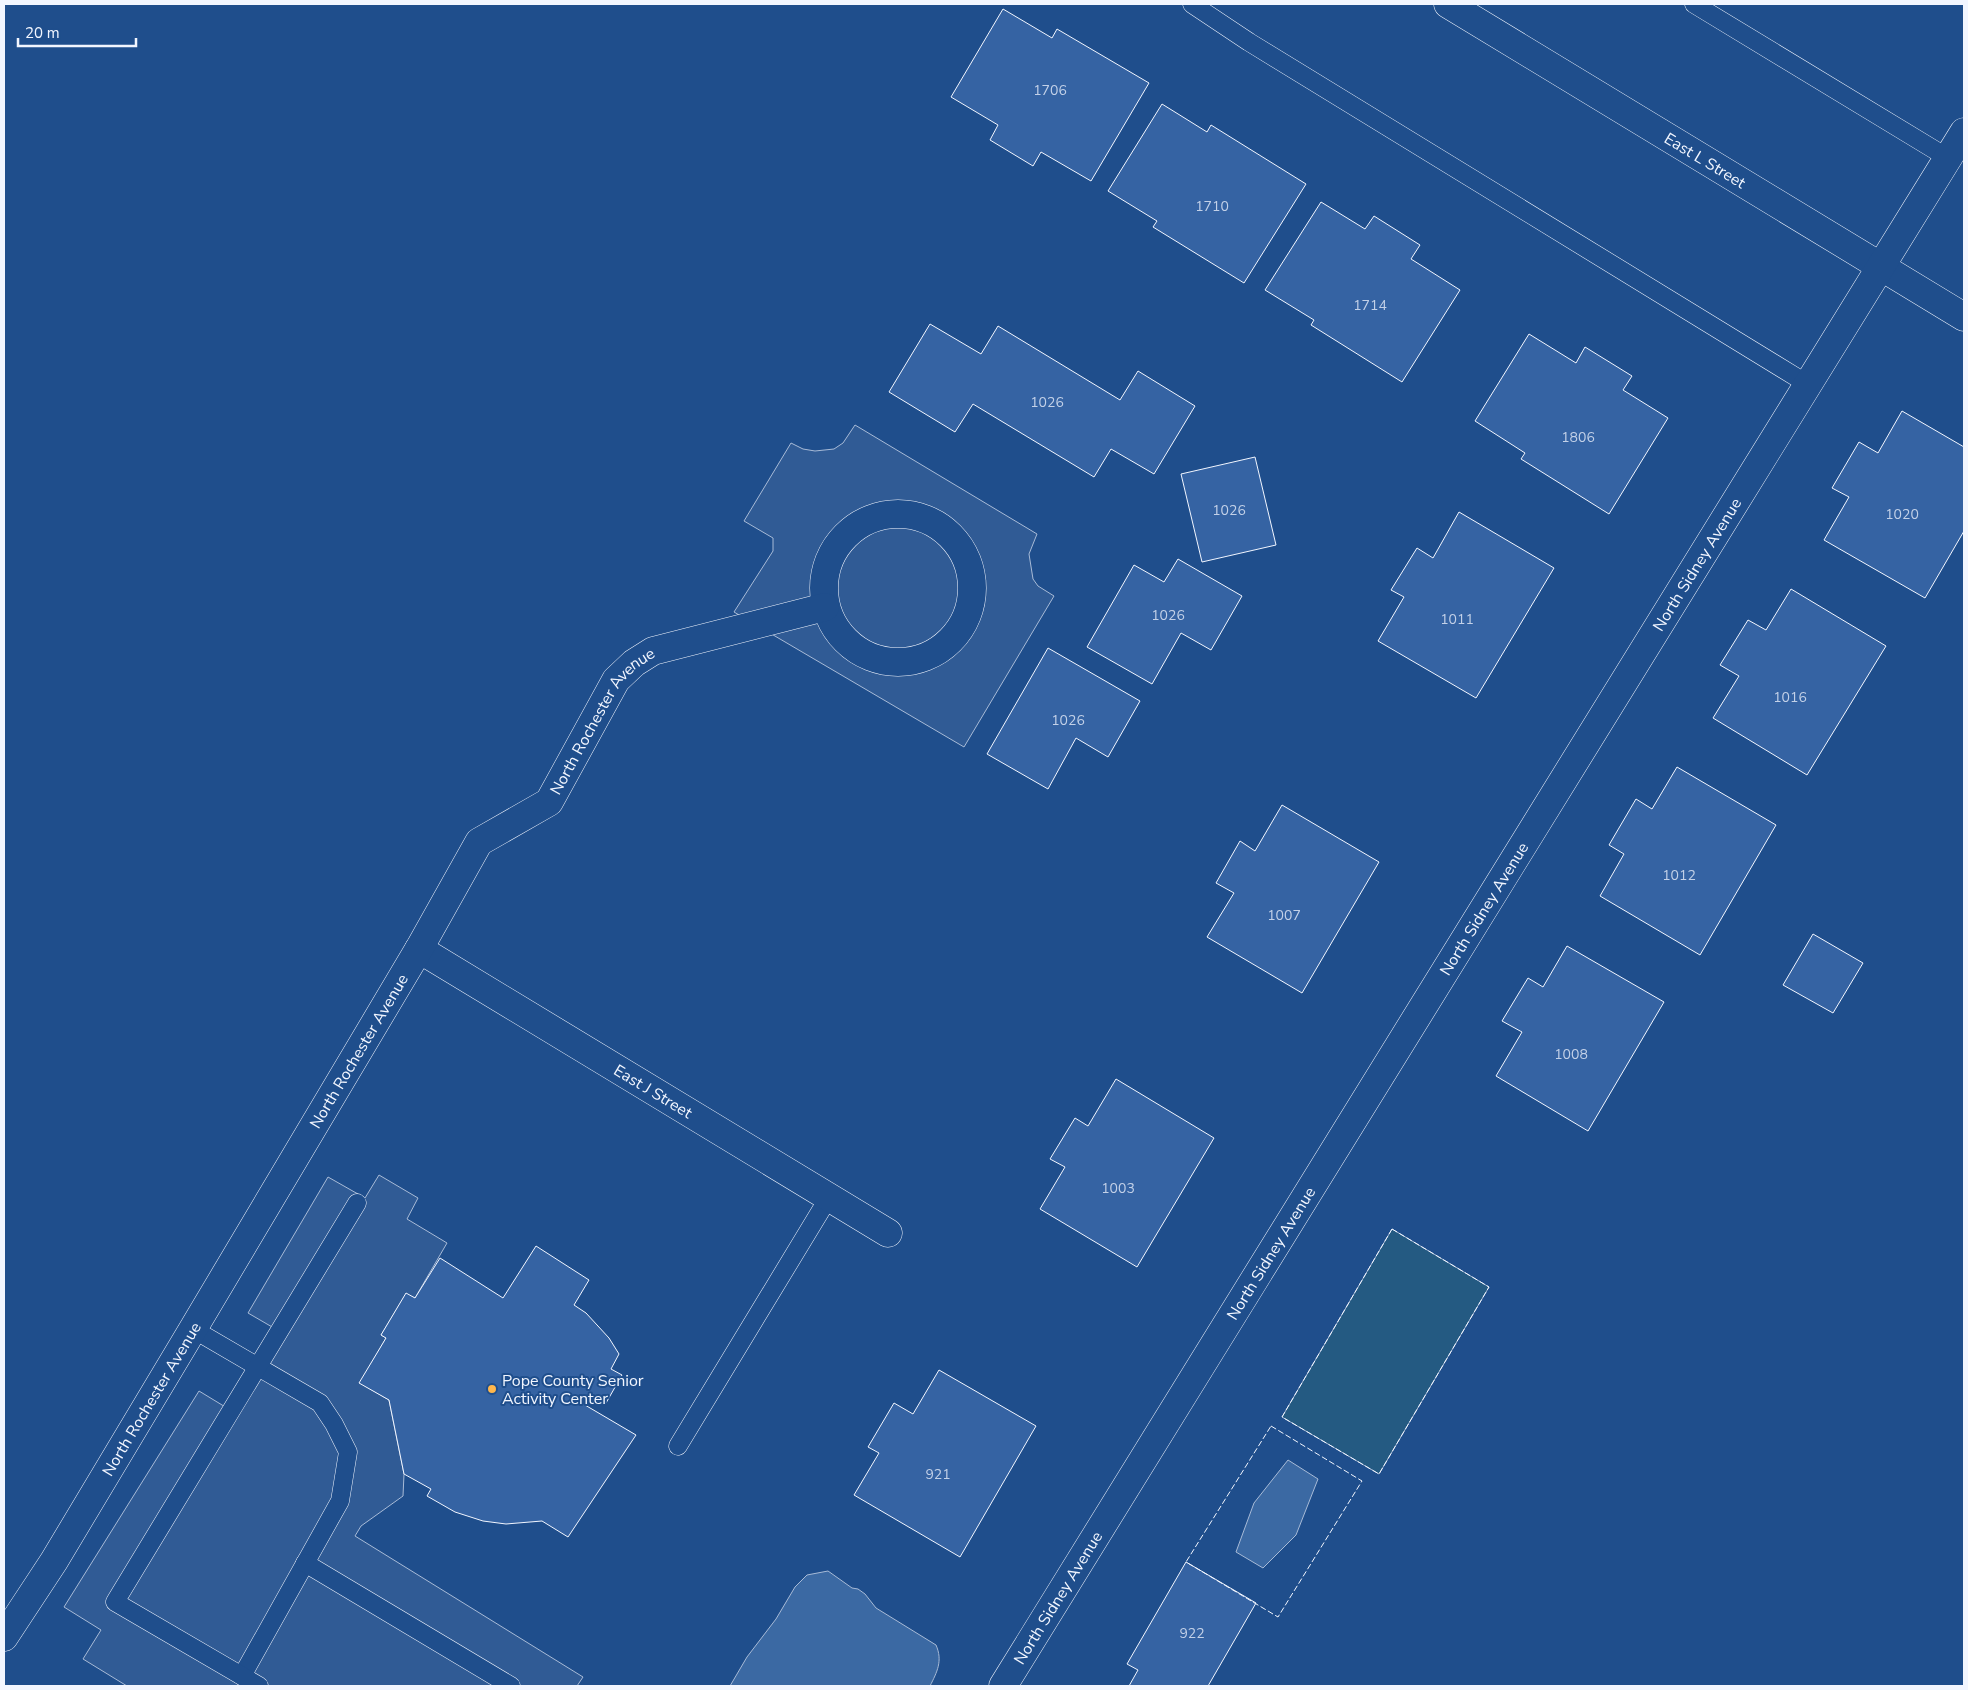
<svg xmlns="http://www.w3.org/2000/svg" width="1968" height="1690" viewBox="0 0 1968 1690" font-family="'Nunito Sans',sans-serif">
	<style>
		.green { fill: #245a82; stroke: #a8bbd7 }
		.parking { fill: #305b95; stroke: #a8bbd7 }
		.water { fill: #3b69a3; stroke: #a8bbd7 }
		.building { fill: #3563a3; stroke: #f2f6ff }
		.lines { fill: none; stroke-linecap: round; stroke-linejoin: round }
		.service-casing { stroke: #f2f6ff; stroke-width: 19 }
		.minor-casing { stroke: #f2f6ff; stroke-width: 29 }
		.service { stroke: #1f4e8c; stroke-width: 18 }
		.minor { stroke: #1f4e8c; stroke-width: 28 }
		.fence { stroke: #f2f6ff; stroke-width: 1; stroke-dasharray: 6 2.5; stroke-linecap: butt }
		.poi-dot { fill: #ffb74d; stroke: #1f4e8c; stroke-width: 2 }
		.labels { text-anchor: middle; stroke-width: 4; stroke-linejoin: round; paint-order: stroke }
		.number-label { font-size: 14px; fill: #c3d1e8 }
		.street-label { font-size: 16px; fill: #f2f6ff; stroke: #1f4e8c }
		.poi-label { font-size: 16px; fill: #f2f6ff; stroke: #1f4e8c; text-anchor: start }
	</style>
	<rect width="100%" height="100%" fill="#1f4e8c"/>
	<polygon class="green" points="1392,1229 1489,1287 1379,1474 1282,1417"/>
	<g class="parking">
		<polygon points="855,425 1037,534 1029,554 1033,579 1038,586 1054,596 964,747 734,612 773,551 773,538 744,521 791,443 803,449 815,451 834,449 843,443"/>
		<polygon points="379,1175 418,1198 407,1219 447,1243 415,1298 406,1294 381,1335 386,1338 360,1383 389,1400 404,1474 403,1496 361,1526 355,1536 583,1677 577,1686 127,1686 83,1659 101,1630 64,1607 199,1391 227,1408 279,1331 248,1313 328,1177 365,1198"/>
	</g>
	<g class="water">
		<polygon points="1288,1460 1318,1479 1296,1535 1263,1568 1236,1552 1254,1503"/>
		<path d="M828,1571L852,1588L858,1589L865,1594L876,1608L936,1645C943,1661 937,1672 930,1686H730L747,1657L776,1619L795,1587L807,1575Z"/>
	</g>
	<g class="building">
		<polygon points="1003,9 1052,38 1057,29 1149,83 1091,181 1041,152 1033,166 990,140 998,125 951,97"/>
		<polygon points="1162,104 1207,132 1211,125 1306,184 1244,283 1153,227 1157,221 1108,191"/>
		<polygon points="1321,202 1365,229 1374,216 1420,245 1411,259 1460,290 1402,382 1311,325 1314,320 1265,290"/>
		<polygon points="930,324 981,354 998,326 1120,400 1138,371 1195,406 1154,474 1111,449 1094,477 973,404 955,432 889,392"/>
		<polygon points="1529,334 1576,363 1585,347 1632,376 1623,390 1668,418 1609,514 1521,459 1525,453 1475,421"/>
		<polygon points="1902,411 1964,447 1964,531 1925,598 1824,540 1849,497 1832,488 1859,442 1878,453"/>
		<polygon points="1255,457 1276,545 1202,562 1181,474"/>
		<polygon points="1459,512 1554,568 1476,698 1378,641 1404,597 1391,590 1417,548 1433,558"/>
		<polygon points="1178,559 1242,596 1211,650 1181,633 1152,684 1087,647 1134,565 1164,582"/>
		<polygon points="1791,589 1886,646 1807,775 1713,718 1739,676 1720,665 1748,620 1766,630"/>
		<polygon points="1048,648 1140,701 1108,757 1076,738 1048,789 987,754"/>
		<polygon points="1677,767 1776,825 1700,955 1600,896 1624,854 1609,845 1636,799 1652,809"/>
		<polygon points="1282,805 1379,862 1302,993 1207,937 1234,893 1216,883 1240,841 1255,851"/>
		<polygon points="1813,934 1863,963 1833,1013 1783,985"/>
		<polygon points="1567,946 1664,1002 1588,1131 1496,1076 1522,1032 1502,1021 1528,978 1543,987"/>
		<polygon points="1116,1079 1214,1138 1137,1267 1040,1209 1065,1167 1050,1159 1075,1118 1088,1126"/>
		<polygon points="536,1246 589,1280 574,1305 586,1313 609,1338 619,1354 611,1369 622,1375 606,1403 591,1394 585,1405 636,1435 568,1537 542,1521 506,1524 483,1521 455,1512 427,1496 431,1489 404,1474 389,1400 359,1383 386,1338 381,1335 406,1293 415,1298 440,1258 503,1298"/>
		<polygon points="939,1370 1036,1426 960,1557 854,1495 879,1453 868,1447 894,1403 913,1414"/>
		<polygon points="1186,1562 1256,1603 1208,1686 1129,1686 1138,1670 1127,1664"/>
	</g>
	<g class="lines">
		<g class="service-casing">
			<g id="service">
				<polyline points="1192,4 1249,42 1809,385"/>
				<polyline points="1694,4 1948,158"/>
				<polyline points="193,1329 320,1403 334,1424 348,1452 340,1501 242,1676"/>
				<polyline points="678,1446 829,1197"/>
				<polyline points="305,1563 511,1686"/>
				<polyline points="259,1686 115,1602 357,1203"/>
			</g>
		</g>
		<g class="minor-casing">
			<g id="minor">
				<path id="s1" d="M1448,4L1964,317"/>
				<circle cx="898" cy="588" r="74"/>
				<path id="s2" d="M419,949L888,1233"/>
				<path id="s3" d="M4,1637L54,1561L193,1329L419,949L479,842L549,802L616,680L634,663L653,651L825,607"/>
				<path id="s4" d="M1003,1686L1964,132"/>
			</g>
		</g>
		<use href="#service" class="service"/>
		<use href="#minor" class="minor"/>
		<g class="fence">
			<polygon points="1392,1229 1489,1287 1379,1474 1282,1417"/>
			<polygon points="1271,1426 1362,1481 1278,1617 1186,1562"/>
		</g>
	</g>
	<circle class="poi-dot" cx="492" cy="1389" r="5"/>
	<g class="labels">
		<g class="number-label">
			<text x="1050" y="95">1706</text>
			<text x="1212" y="211">1710</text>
			<text x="1370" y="310">1714</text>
			<text x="1047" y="407">1026</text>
			<text x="1578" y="442">1806</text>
			<text x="1229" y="515">1026</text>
			<text x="1902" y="519">1020</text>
			<text x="1168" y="620">1026</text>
			<text x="1457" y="624">1011</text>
			<text x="1790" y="702">1016</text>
			<text x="1068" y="725">1026</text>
			<text x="1679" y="880">1012</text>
			<text x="1284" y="920">1007</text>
			<text x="1571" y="1059">1008</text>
			<text x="1118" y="1193">1003</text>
			<text x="938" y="1479">921</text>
			<text x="1192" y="1638">922</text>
		</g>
		<g class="street-label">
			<text dy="6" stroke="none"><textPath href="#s1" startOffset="301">East L Street</textPath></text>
			<text dy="6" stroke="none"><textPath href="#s4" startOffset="1319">North Sidney Avenue</textPath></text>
			<text dy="6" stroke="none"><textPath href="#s3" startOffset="1105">North Rochester Avenue</textPath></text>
			<text dy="6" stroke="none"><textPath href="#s4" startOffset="914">North Sidney Avenue</textPath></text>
			<text dy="6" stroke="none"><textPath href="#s3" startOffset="685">North Rochester Avenue</textPath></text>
			<text dy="6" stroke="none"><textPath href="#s2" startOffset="274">East J Street</textPath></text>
			<text dy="6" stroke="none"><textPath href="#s4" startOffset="509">North Sidney Avenue</textPath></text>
			<text dy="6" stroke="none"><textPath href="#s3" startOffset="280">North Rochester Avenue</textPath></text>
			<text dy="6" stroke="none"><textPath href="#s4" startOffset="104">North Sidney Avenue</textPath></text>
		</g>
		<g class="poi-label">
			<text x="502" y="1386">Pope County Senior<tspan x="502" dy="18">Activity Center</tspan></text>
		</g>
	</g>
	<rect width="1968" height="1690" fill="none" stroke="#f2f6ff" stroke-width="10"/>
	<path d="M18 38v8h118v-8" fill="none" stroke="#f2f6ff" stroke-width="2.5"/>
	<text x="25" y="38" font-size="15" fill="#f2f6ff" stroke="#1f4e8c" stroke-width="4" paint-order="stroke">20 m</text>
</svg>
